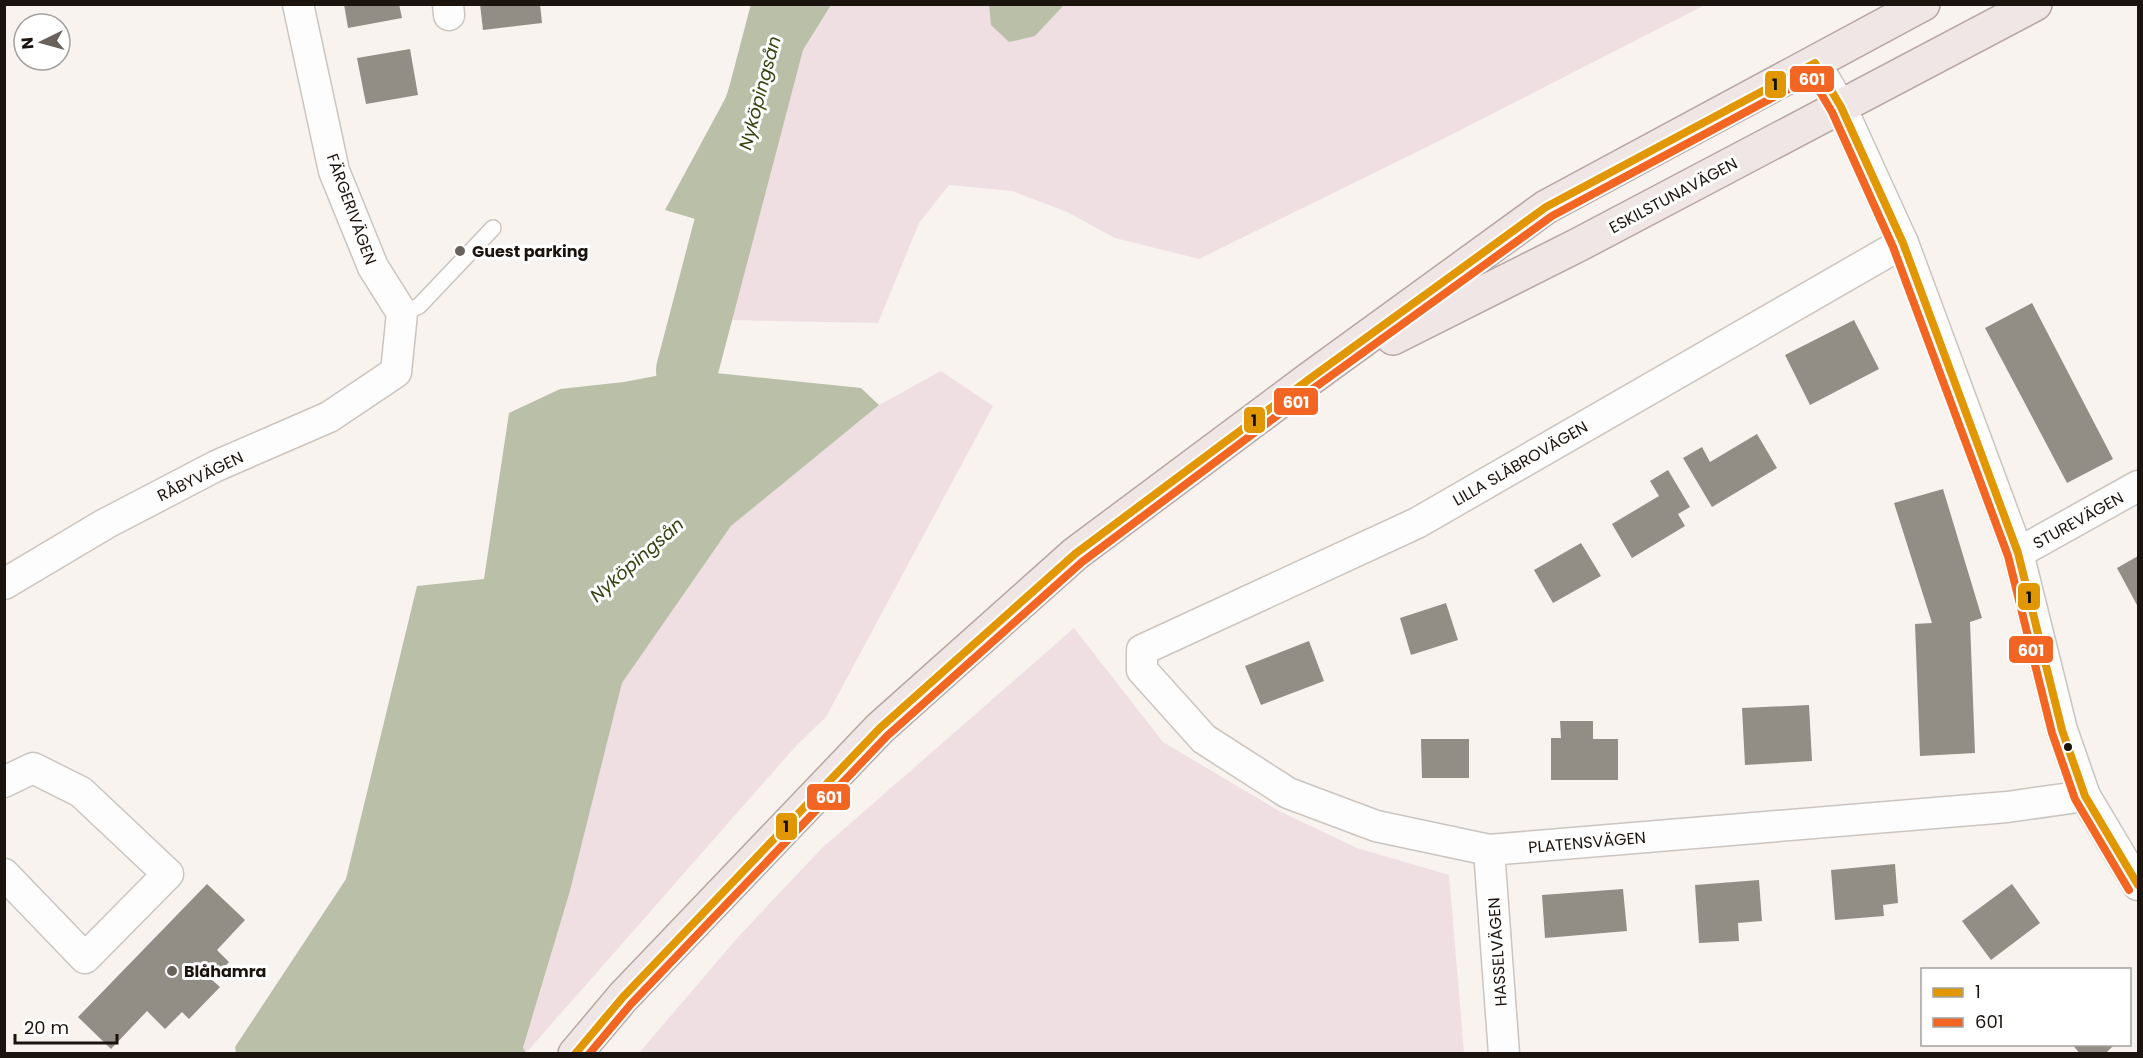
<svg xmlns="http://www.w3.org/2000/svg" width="2143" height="1058" viewBox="0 0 2143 1058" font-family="Poppins,sans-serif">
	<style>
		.green { fill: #efdfe3 }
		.water { fill: #babfa8 }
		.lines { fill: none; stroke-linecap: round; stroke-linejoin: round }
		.river { stroke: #babfa8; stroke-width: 62 }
		.building { fill: #928e86 }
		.lane-casing { stroke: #cbc4bf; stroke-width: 18 }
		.street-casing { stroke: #cbc4bf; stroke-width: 33 }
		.primary-casing { stroke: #b7a5a2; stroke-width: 36 }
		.lane { stroke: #fefdfd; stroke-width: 15 }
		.street { stroke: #fefdfd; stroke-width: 30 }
		.primary { stroke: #f0e6e6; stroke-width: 33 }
		.bus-1-casing { stroke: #fff; stroke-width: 12 }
		.bus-2-casing { stroke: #fff; stroke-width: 12 }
		.bus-1 { stroke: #e19701; stroke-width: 8 }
		.bus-2 { stroke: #f26522; stroke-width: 8 }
		.poi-dot { fill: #68615c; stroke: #fff; stroke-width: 2 }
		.bus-dot { fill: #1b130d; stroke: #fff; stroke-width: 2 }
		.labels { text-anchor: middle; stroke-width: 6; stroke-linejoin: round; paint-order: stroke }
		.street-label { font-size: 16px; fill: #1b130d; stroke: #fff }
		.poi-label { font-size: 16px; font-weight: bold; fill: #1b130d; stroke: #fff; text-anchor: start }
		.water-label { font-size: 18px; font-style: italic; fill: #34410d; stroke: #fff }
		.line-badge { stroke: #fff; stroke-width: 2 }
		.badge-label { font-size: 16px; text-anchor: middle; font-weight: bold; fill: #fff }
		.pale-badge-label { font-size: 16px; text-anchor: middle; font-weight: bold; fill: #111 }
	</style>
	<rect width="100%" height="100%" fill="#f8f3ef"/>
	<g class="green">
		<polygon points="831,5 989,5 991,25 1035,36 1064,5 1705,5 1437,142 1199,259 1115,238 1067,212 1012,191 949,185 919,223 878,323 728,320 732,230 775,95"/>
		<polygon points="941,371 993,406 826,717 795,747 526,1053 523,1049 570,891 622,683 731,526 879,405"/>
		<polygon points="1074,628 1163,742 1279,811 1357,848 1449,875 1464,1053 639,1053 739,936 821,849"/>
	</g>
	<g class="water">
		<polygon points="761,5 831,5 775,95 732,230 665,210 725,99"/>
		<polygon points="989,5 989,4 1064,5 1035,36 1009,42 991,25"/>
		<polygon points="687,370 861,388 879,405 731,526 622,683 570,891 523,1048 526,1053 236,1053 235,1047 346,879 417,586 484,579 509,413 560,389 624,382"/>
	</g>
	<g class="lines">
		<polyline class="river" points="693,454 687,370 783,4"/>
	</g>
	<g class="building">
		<polygon points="344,4 399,4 402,18 348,28"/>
		<polygon points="480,4 540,4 542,23 483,30"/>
		<polygon points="410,49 418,95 366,104 357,58"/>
		<polygon points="2032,303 2113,459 2067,483 1985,328"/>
		<polygon points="1854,320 1879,369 1810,405 1785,355"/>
		<polygon points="1757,434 1777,468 1712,507 1683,458 1702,447 1710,462"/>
		<polygon points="1668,470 1690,507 1678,514 1685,526 1632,558 1612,524 1659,496 1650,481"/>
		<polygon points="1943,489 1982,618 1970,622 1975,753 1920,756 1915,624 1932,623 1894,503"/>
		<polygon points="1581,543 1601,576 1553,603 1534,570"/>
		<polygon points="2138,556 2138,607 2117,568"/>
		<polygon points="1446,603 1458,640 1411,655 1400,618"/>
		<polygon points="1309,641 1324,681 1261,705 1245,666"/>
		<polygon points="1809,705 1812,761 1745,765 1742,708"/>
		<polygon points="1560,721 1593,721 1593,739 1618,739 1618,780 1551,780 1551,738 1561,738"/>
		<polygon points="1421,739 1469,739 1469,778 1422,778"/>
		<polygon points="1895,864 1898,903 1883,905 1884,916 1835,920 1831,870"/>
		<polygon points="1759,880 1762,921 1738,923 1739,941 1699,943 1695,885"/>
		<polygon points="207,884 245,920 217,950 229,962 212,980 220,987 189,1019 182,1012 165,1029 147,1011 111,1049 78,1017"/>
		<polygon points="2012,884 2040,923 1991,960 1962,921"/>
		<polygon points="1623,889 1627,931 1545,938 1542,895"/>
		<polygon points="2072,1044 2115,1044 2105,1054 2080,1054"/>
	</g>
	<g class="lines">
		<g class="lane-casing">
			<polyline id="lane" points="402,313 419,306 493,228"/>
		</g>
		<g class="street-casing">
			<g id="street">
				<polyline points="448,4 449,15"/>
				<polyline points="1815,63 1841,107 1903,243 2018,553 2062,730 2085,796 2138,885"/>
				<polyline points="1903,243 1417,523 1142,650 1142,670 1204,739 1288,793 1376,826 1489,850 2007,807 2085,796"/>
				<polyline points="2018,553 2138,486"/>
				<polyline points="4,584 105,524 216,466 329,417 396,372 402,313 373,267 334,171 298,4"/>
				<polyline points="4,782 33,768 81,792 168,874 85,958 4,874"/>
				<polyline points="1489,850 1504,1054"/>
			</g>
		</g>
		<g class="primary-casing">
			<g id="primary">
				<polyline points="1393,338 1578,245 2035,4"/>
				<polyline points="575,1054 623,997 880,728 1075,554 1308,380 1546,207 1923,4"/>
			</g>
		</g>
		<use href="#lane" class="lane"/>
		<use href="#street" class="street"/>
		<use href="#primary" class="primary"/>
		<g class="bus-1-casing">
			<polyline id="bus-1" points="575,1054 623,997 880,728 1075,554 1308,380 1546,207 1815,63 1841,107 1903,243 2018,553 2062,730 2085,796 2138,885"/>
		</g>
		<g class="bus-2-casing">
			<polyline id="bus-2" points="589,1054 631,1004 887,736 1082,562 1314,388 1552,216 1811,77 1832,112 1893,247 2008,556 2052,733 2075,799 2129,890"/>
		</g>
		<use href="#bus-1" class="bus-1"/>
		<use href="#bus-2" class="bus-2"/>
	</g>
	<g class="poi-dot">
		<circle cx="460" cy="251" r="6"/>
		<circle cx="172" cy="971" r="6"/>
	</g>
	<circle class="bus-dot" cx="2068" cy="747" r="5"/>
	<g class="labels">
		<g class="street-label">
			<text transform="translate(1673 195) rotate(-28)" y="6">ESKILSTUNAVÄGEN</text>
			<text transform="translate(352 209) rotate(70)" y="6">FÄRGERIVÄGEN</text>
			<text transform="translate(1520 463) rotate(-30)" y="6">LILLA SLÄBROVÄGEN</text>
			<text transform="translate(200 476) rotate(-26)" y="6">RÅBYVÄGEN</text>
			<text transform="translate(2078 520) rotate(-29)" y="6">STUREVÄGEN</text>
			<text transform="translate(1587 842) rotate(-5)" y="6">PLATENSVÄGEN</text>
			<text transform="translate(1497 952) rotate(-94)" y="6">HASSELVÄGEN</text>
		</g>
		<g class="poi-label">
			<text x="472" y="257">Guest parking</text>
			<text x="184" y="977">Blåhamra</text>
		</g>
		<g class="water-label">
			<text transform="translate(760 93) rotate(-75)" y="6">Nyköpingsån</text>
			<text transform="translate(637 560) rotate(-41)" y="6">Nyköpingsån</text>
		</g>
	</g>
	<g class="line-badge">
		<rect x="1789" y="65" width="46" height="28" rx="6" fill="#f26522"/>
		<rect x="1764" y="70" width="23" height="29" rx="6" fill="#e19701"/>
		<rect x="1273" y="387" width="46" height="29" rx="6" fill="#f26522"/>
		<rect x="1243" y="406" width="23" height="28" rx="6" fill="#e19701"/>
		<rect x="2017" y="582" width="24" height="29" rx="6" fill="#e19701"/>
		<rect x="2008" y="635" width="46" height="29" rx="6" fill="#f26522"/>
		<rect x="806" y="783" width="45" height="28" rx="6" fill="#f26522"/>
		<rect x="775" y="812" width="23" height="29" rx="6" fill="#e19701"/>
	</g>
	<g class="badge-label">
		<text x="1812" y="85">601</text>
		<text x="1296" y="408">601</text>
		<text x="2031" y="656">601</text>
		<text x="829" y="803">601</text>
	</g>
	<g class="pale-badge-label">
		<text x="1775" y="90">1</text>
		<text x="1254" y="426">1</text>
		<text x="2029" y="603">1</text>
		<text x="786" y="832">1</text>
	</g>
	<rect width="2143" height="1058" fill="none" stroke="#1b130d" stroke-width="12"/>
	<rect x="1921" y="968" width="210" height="78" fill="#ffffff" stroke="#a4a19e" stroke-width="1.5"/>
	<rect x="1933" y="988" width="30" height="9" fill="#e19701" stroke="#a4a19e" stroke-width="1.5"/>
	<text x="1975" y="998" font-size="18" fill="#1b130d">1</text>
	<rect x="1933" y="1018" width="30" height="9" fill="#f26522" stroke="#a4a19e" stroke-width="1.5"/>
	<text x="1975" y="1028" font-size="18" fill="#1b130d">601</text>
	<g transform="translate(42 42) rotate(265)"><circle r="28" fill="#ffffff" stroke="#a4a19e" stroke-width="1.5"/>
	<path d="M0-4.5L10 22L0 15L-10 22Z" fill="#68615c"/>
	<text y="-9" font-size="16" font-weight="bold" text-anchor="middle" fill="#1b130d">N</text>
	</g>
	<path d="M15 1034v9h102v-9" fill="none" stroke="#1b130d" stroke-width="3"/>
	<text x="24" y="1034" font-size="18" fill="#1b130d" stroke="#ffffff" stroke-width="4.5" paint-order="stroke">20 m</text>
</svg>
